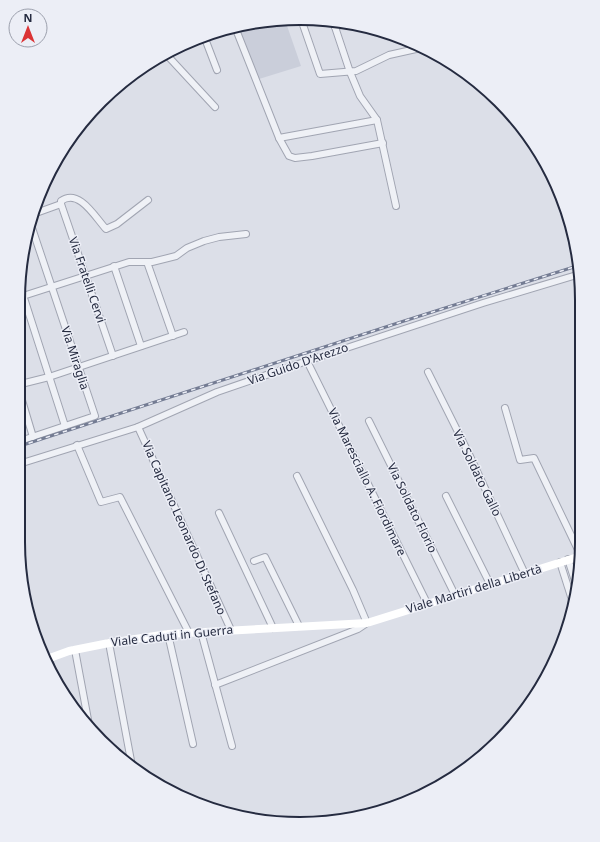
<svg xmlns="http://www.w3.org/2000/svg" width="600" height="842" viewBox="0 0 600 842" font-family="'Noto Sans',sans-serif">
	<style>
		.built { fill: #caceda }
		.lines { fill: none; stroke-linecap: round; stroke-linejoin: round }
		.street-casing { stroke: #a1a5b2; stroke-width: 8 }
		.street { stroke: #eff1f6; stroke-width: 6 }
		.secondary { stroke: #fff; stroke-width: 8 }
		.rail-casing { stroke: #747c93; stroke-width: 3 }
		.rail { stroke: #eceef6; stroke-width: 1.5; stroke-dasharray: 4.5; stroke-linecap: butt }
		.labels { text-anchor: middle; stroke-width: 3; stroke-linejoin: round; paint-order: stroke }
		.street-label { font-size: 12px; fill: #252b40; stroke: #eceef6 }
		.rim { fill: none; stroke: #252b40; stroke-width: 2 }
	</style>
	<rect width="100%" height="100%" fill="#dcdfe8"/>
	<polygon class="built" points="263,20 285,20 301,66 259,79 238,26"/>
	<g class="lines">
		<g class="street-casing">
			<g id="street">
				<polyline points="301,19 320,74 356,71 389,55 425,47"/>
				<polyline points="333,21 350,72 360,96 377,120 396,206"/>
				<polyline points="235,27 279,138 289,156 295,158 312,156 383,143"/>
				<polyline points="335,27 347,23"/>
				<polyline points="204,36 217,70"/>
				<polyline points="165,53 215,107"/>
				<polyline points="279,138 377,120"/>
				<polyline points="61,204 113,356"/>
				<path d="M61,204V201C79,188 95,217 106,229L117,224L148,200"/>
				<polyline points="36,213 61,204"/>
				<polyline points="147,262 173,336"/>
				<polyline points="114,266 141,346"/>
				<polyline points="23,295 65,426"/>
				<polyline points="23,296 129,262 152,262 176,256 187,248 204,241 219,237 246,234"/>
				<polyline points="307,361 427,603"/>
				<polyline points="428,372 468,452 525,574"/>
				<polyline points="21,384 49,377 184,332"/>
				<polyline points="21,397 33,437"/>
				<polyline points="505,408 520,460 534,458 581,556"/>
				<polyline points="369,421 455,595"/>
				<polyline points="138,427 231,630"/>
				<polyline points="20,441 95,416 31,225"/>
				<polyline points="77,445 101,502 120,497 189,633"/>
				<polyline points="19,464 138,427 217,392 307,361 483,303 580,274"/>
				<polyline points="446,496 490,584"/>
				<polyline points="219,513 273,628"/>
				<polyline points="568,559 577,587"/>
				<polyline points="254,561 265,557 299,626"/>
				<polyline points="560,562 574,606"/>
				<polyline points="201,632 232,746"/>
				<polyline points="168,634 193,744"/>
				<polyline points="109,643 132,766"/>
				<polyline points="75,650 89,725"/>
				<polyline points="49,658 51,666"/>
				<polyline points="215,685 358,629 367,623 353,590 297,476"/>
			</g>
		</g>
		<use href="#street" class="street"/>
		<polyline class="secondary" points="47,659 69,651 109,643 168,634 367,623 581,556"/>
		<g class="rail-casing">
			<polyline id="rail" points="20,446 404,321 580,265"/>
		</g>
		<use href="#rail" class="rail"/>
	</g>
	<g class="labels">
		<g class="street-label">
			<text transform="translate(87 280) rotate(71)" y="4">Via Fratelli Cervi</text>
			<text transform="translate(75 358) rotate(72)" y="4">Via Miraglia</text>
			<text transform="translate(298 364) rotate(-19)" y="4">Via Guido D'Arezzo</text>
			<text transform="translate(477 473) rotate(64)" y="4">Via Soldato Gallo</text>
			<text transform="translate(367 482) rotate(64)" y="4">Via Maresciallo A. Fiordimare</text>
			<text transform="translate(412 508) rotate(64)" y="4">Via Soldato Florio</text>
			<text transform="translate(184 528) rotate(66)" y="4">Via Capitano Leonardo Di Stefano</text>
			<text transform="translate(474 589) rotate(-17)" y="4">Viale Martiri della Libertà</text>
			<text transform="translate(172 636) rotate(-6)" y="4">Viale Caduti in Guerra</text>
		</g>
	</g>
	<path d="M0 0H600V842H0ZM300 25H300A275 275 0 0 1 575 300V542A275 275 0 0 1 300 817H300A275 275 0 0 1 25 542V300A275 275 0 0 1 300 25Z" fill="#eceef6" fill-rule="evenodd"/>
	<path class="rim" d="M300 25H300A275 275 0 0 1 575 300V542A275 275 0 0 1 300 817H300A275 275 0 0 1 25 542V300A275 275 0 0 1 300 25Z"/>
	<g transform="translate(28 28)"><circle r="19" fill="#eceef6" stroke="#9ca0ad"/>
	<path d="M0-3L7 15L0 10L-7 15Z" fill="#db3335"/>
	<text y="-6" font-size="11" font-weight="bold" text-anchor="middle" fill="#252b40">N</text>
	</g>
</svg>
